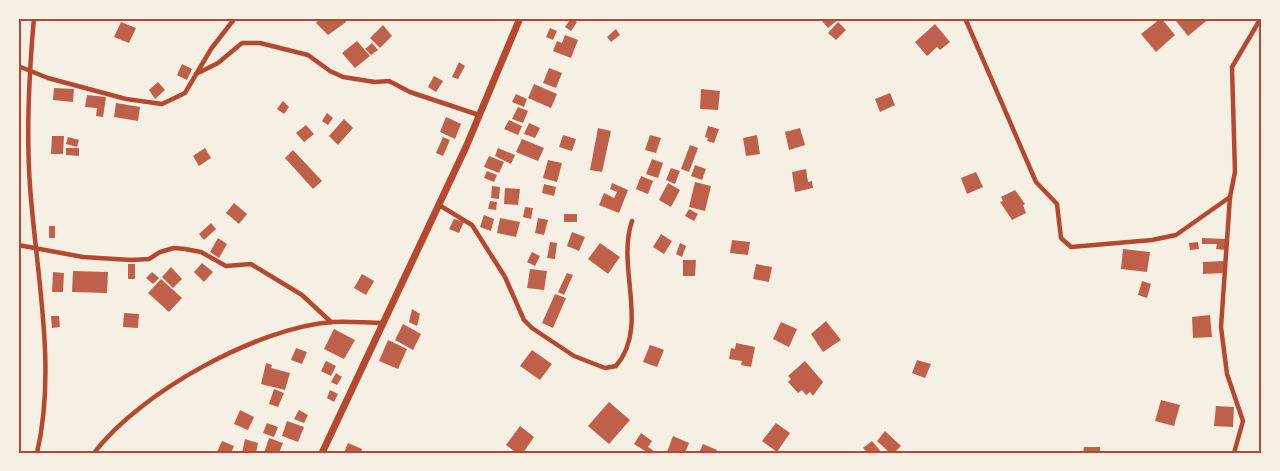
<svg xmlns="http://www.w3.org/2000/svg" width="1280" height="471" viewBox="0 0 1280 471" font-family="Cabin,sans-serif">
	<style>
		.building { fill: #bf614a }
		.lines { fill: none; stroke-linecap: round; stroke-linejoin: round }
		.minor { stroke: #b5482f; stroke-width: 4.5 }
		.primary { stroke: #b5482f; stroke-width: 7 }
		.neatline { fill: none; stroke: #b5482f; stroke-width: 2 }
	</style>
	<rect width="100%" height="100%" fill="#f6efe4"/>
	<g class="building">
		<polygon points="320,18 345,18 346,22 328,35 316,23"/>
		<polygon points="571,18 577,22 571,31 565,27"/>
		<polygon points="826,18 840,18 828,28 822,21"/>
		<polygon points="1161,18 1175,35 1156,52 1141,34"/>
		<polygon points="1179,18 1210,18 1188,36 1176,21"/>
		<polygon points="121,22 136,28 129,43 114,37"/>
		<polygon points="838,22 846,30 836,40 828,33"/>
		<polygon points="935,24 950,42 940,50 937,47 927,56 915,42"/>
		<polygon points="383,25 392,36 380,48 370,38"/>
		<polygon points="550,28 557,31 553,40 546,37"/>
		<polygon points="616,29 620,35 611,42 607,37"/>
		<polygon points="565,35 578,40 571,58 553,51 557,41 562,43"/>
		<polygon points="357,41 370,56 355,68 342,53"/>
		<polygon points="372,43 378,50 371,55 365,49"/>
		<polygon points="459,62 465,66 458,79 452,77"/>
		<polygon points="182,64 192,69 187,80 177,75"/>
		<polygon points="549,68 562,73 556,88 543,83"/>
		<polygon points="434,76 443,81 436,92 428,87"/>
		<polygon points="158,82 165,90 155,99 149,90"/>
		<polygon points="534,84 557,94 551,108 528,98"/>
		<polygon points="54,88 74,89 73,102 53,100"/>
		<polygon points="701,89 720,91 718,110 700,109"/>
		<polygon points="890,93 895,105 880,112 875,99"/>
		<polygon points="516,94 527,99 524,107 512,102"/>
		<polygon points="87,95 106,97 103,117 96,116 97,108 85,107"/>
		<polygon points="283,101 289,107 284,114 277,109"/>
		<polygon points="116,103 140,107 138,121 114,117"/>
		<polygon points="518,107 528,111 523,123 512,119"/>
		<polygon points="327,113 333,118 328,125 322,121"/>
		<polygon points="446,117 461,124 455,139 440,132"/>
		<polygon points="344,119 353,128 338,145 329,136"/>
		<polygon points="509,120 522,126 518,135 504,129"/>
		<polygon points="529,123 540,128 535,138 524,134"/>
		<polygon points="306,125 314,134 304,142 296,133"/>
		<polygon points="708,126 719,129 714,143 707,141 708,138 705,137"/>
		<polygon points="598,128 611,131 602,172 590,170"/>
		<polygon points="800,128 805,145 789,150 785,132"/>
		<polygon points="563,135 576,139 572,151 559,147"/>
		<polygon points="650,135 661,138 656,153 645,150"/>
		<polygon points="757,135 760,154 746,156 743,138"/>
		<polygon points="52,136 64,136 63,154 51,154"/>
		<polygon points="68,137 79,140 77,147 66,144"/>
		<polygon points="443,137 450,140 443,156 436,153"/>
		<polygon points="522,139 544,148 538,161 516,152"/>
		<polygon points="690,145 698,148 689,172 681,169"/>
		<polygon points="66,148 79,148 79,156 66,155"/>
		<polygon points="205,148 211,158 199,166 193,156"/>
		<polygon points="498,148 515,155 511,164 495,156"/>
		<polygon points="293,150 322,181 313,189 285,158"/>
		<polygon points="489,156 504,162 499,173 484,167"/>
		<polygon points="652,159 663,163 658,178 646,174"/>
		<polygon points="548,160 562,163 557,182 543,178"/>
		<polygon points="695,165 706,169 702,180 691,176"/>
		<polygon points="671,168 680,171 675,184 666,180"/>
		<polygon points="806,169 808,182 812,181 813,188 795,192 792,172"/>
		<polygon points="487,171 497,175 494,182 484,178"/>
		<polygon points="976,172 983,187 967,194 961,178"/>
		<polygon points="641,176 653,181 648,194 636,189"/>
		<polygon points="695,182 711,186 705,211 689,207"/>
		<polygon points="612,183 628,190 619,213 599,205 604,193 614,198 617,192 610,189"/>
		<polygon points="668,183 680,190 671,207 659,200"/>
		<polygon points="544,184 556,187 554,196 542,193"/>
		<polygon points="492,186 500,187 499,199 491,198"/>
		<polygon points="505,188 520,189 518,205 504,204"/>
		<polygon points="1015,190 1025,204 1023,205 1026,213 1012,220 1000,202 1003,201 1001,197"/>
		<polygon points="490,201 497,202 496,210 488,209"/>
		<polygon points="234,203 247,214 239,224 226,213"/>
		<polygon points="525,207 533,208 531,219 523,217"/>
		<polygon points="689,209 698,214 694,221 685,216"/>
		<rect x="564" y="214" width="13" height="8"/>
		<polygon points="484,215 494,219 491,231 480,227"/>
		<polygon points="500,218 520,222 516,237 497,233"/>
		<polygon points="538,218 548,220 544,235 535,233"/>
		<polygon points="454,219 464,222 459,233 449,229"/>
		<polygon points="211,223 216,229 204,240 199,234"/>
		<rect x="49" y="226" width="6" height="12"/>
		<polygon points="572,232 585,237 579,251 567,246"/>
		<polygon points="661,234 672,241 664,254 653,247"/>
		<polygon points="218,238 227,244 219,258 210,252"/>
		<polygon points="1202,238 1227,239 1226,250 1216,249 1217,244 1202,244"/>
		<polygon points="732,240 750,242 748,255 730,253"/>
		<polygon points="550,242 557,243 555,259 547,258"/>
		<polygon points="1198,242 1199,249 1190,250 1189,243"/>
		<polygon points="600,243 620,257 608,274 588,259"/>
		<polygon points="680,243 686,246 682,257 676,254"/>
		<polygon points="1123,249 1150,252 1147,272 1121,269"/>
		<polygon points="532,252 540,256 535,266 527,262"/>
		<polygon points="683,260 696,260 695,276 683,276"/>
		<polygon points="1224,261 1224,273 1203,274 1203,262"/>
		<polygon points="202,263 213,272 204,282 194,272"/>
		<rect x="128" y="264" width="7" height="15"/>
		<polygon points="756,264 772,267 769,282 753,279"/>
		<polygon points="171,267 182,279 173,288 162,277"/>
		<polygon points="530,269 547,271 544,290 527,288"/>
		<polygon points="73,271 108,272 107,293 72,292"/>
		<polygon points="53,272 64,273 63,292 52,292"/>
		<polygon points="152,272 159,278 153,284 146,278"/>
		<polygon points="567,273 573,275 564,295 558,292"/>
		<polygon points="362,274 374,281 366,295 354,288"/>
		<polygon points="161,279 182,298 169,312 148,293"/>
		<polygon points="1142,281 1151,284 1147,298 1138,295"/>
		<polygon points="555,294 566,298 553,328 542,323"/>
		<polygon points="412,309 420,314 417,326 409,322"/>
		<polygon points="124,313 139,314 138,328 123,327"/>
		<polygon points="1210,315 1212,337 1193,338 1192,317"/>
		<polygon points="51,316 59,316 60,327 52,328"/>
		<polygon points="826,321 841,340 823,352 811,334"/>
		<polygon points="781,322 797,329 789,347 773,339"/>
		<polygon points="403,324 421,334 413,350 395,340"/>
		<polygon points="334,329 355,340 344,359 324,349"/>
		<polygon points="388,340 407,349 398,369 379,361"/>
		<polygon points="736,343 755,347 751,367 741,365 742,361 729,359 731,348 735,349"/>
		<polygon points="650,345 664,350 657,367 643,362"/>
		<polygon points="296,348 307,352 302,364 291,360"/>
		<polygon points="532,350 552,364 540,380 520,366"/>
		<polygon points="917,360 931,364 925,378 912,373"/>
		<polygon points="326,361 336,366 331,376 321,371"/>
		<polygon points="805,361 823,382 813,396 810,392 806,395 802,390 798,393 788,382 791,379 788,376"/>
		<polygon points="266,363 272,365 271,368 290,373 285,390 261,384"/>
		<polygon points="336,373 342,377 337,385 331,382"/>
		<polygon points="274,389 284,393 278,407 269,404"/>
		<polygon points="330,390 338,394 334,402 327,398"/>
		<polygon points="1161,400 1180,405 1174,426 1155,421"/>
		<polygon points="609,402 630,420 609,444 588,426"/>
		<polygon points="1216,406 1234,407 1233,427 1214,426"/>
		<polygon points="240,410 254,417 248,430 234,424"/>
		<polygon points="299,410 308,415 304,423 294,419"/>
		<polygon points="287,421 304,427 298,442 282,436"/>
		<polygon points="267,423 278,427 274,437 263,433"/>
		<polygon points="776,423 790,433 777,452 762,441"/>
		<polygon points="520,426 534,437 523,453 517,453 506,445"/>
		<polygon points="885,431 901,446 894,453 890,453 877,441"/>
		<polygon points="641,433 652,441 648,447 657,453 644,453 645,451 634,444"/>
		<polygon points="673,436 689,443 685,453 667,452"/>
		<polygon points="269,438 283,443 279,453 264,453"/>
		<polygon points="245,439 258,443 256,453 242,453"/>
		<polygon points="222,441 234,446 231,453 217,452"/>
		<polygon points="872,441 882,453 868,453 863,448"/>
		<polygon points="348,443 362,449 361,453 344,453"/>
		<polygon points="703,444 717,450 716,453 699,453"/>
		<polygon points="1084,447 1100,447 1100,453 1083,453"/>
	</g>
	<g class="lines">
		<g class="minor">
			<path d="M34,18C29,74 26,130 30,186C36,272 57,368 37,453"/>
			<polyline points="965,18 1036,182 1057,204 1061,238 1071,247 1152,240 1176,235 1230,197"/>
			<polyline points="18,66 48,78 126,99 162,104 185,93 211,49 235,18"/>
			<polyline points="196,74 218,63 242,43 260,43 308,55 330,71 343,77 375,82 389,81 410,92 479,115"/>
			<path d="M439,205L472,225L505,277L524,320L532,328L574,356L605,368L616,366C650,326 616,268 632,221"/>
			<polyline points="18,245 83,257 131,260 149,259 160,252 174,248 185,249 201,252 226,266 251,264 302,295 331,322"/>
			<path d="M94,453C139,393 258,327 333,322C349,321 367,323 383,323"/>
			<polyline points="1234,453 1243,421 1227,374 1221,327 1230,197 1235,172 1232,67 1261,18"/>
		</g>
		<polyline class="primary" points="322,453 466,147 520,18"/>
	</g>
	<rect width="1280" height="471" fill="none" stroke="#f6efe4" stroke-width="39"/>
	<rect x="20" y="20" width="1240" height="432" class="neatline"/>
</svg>
